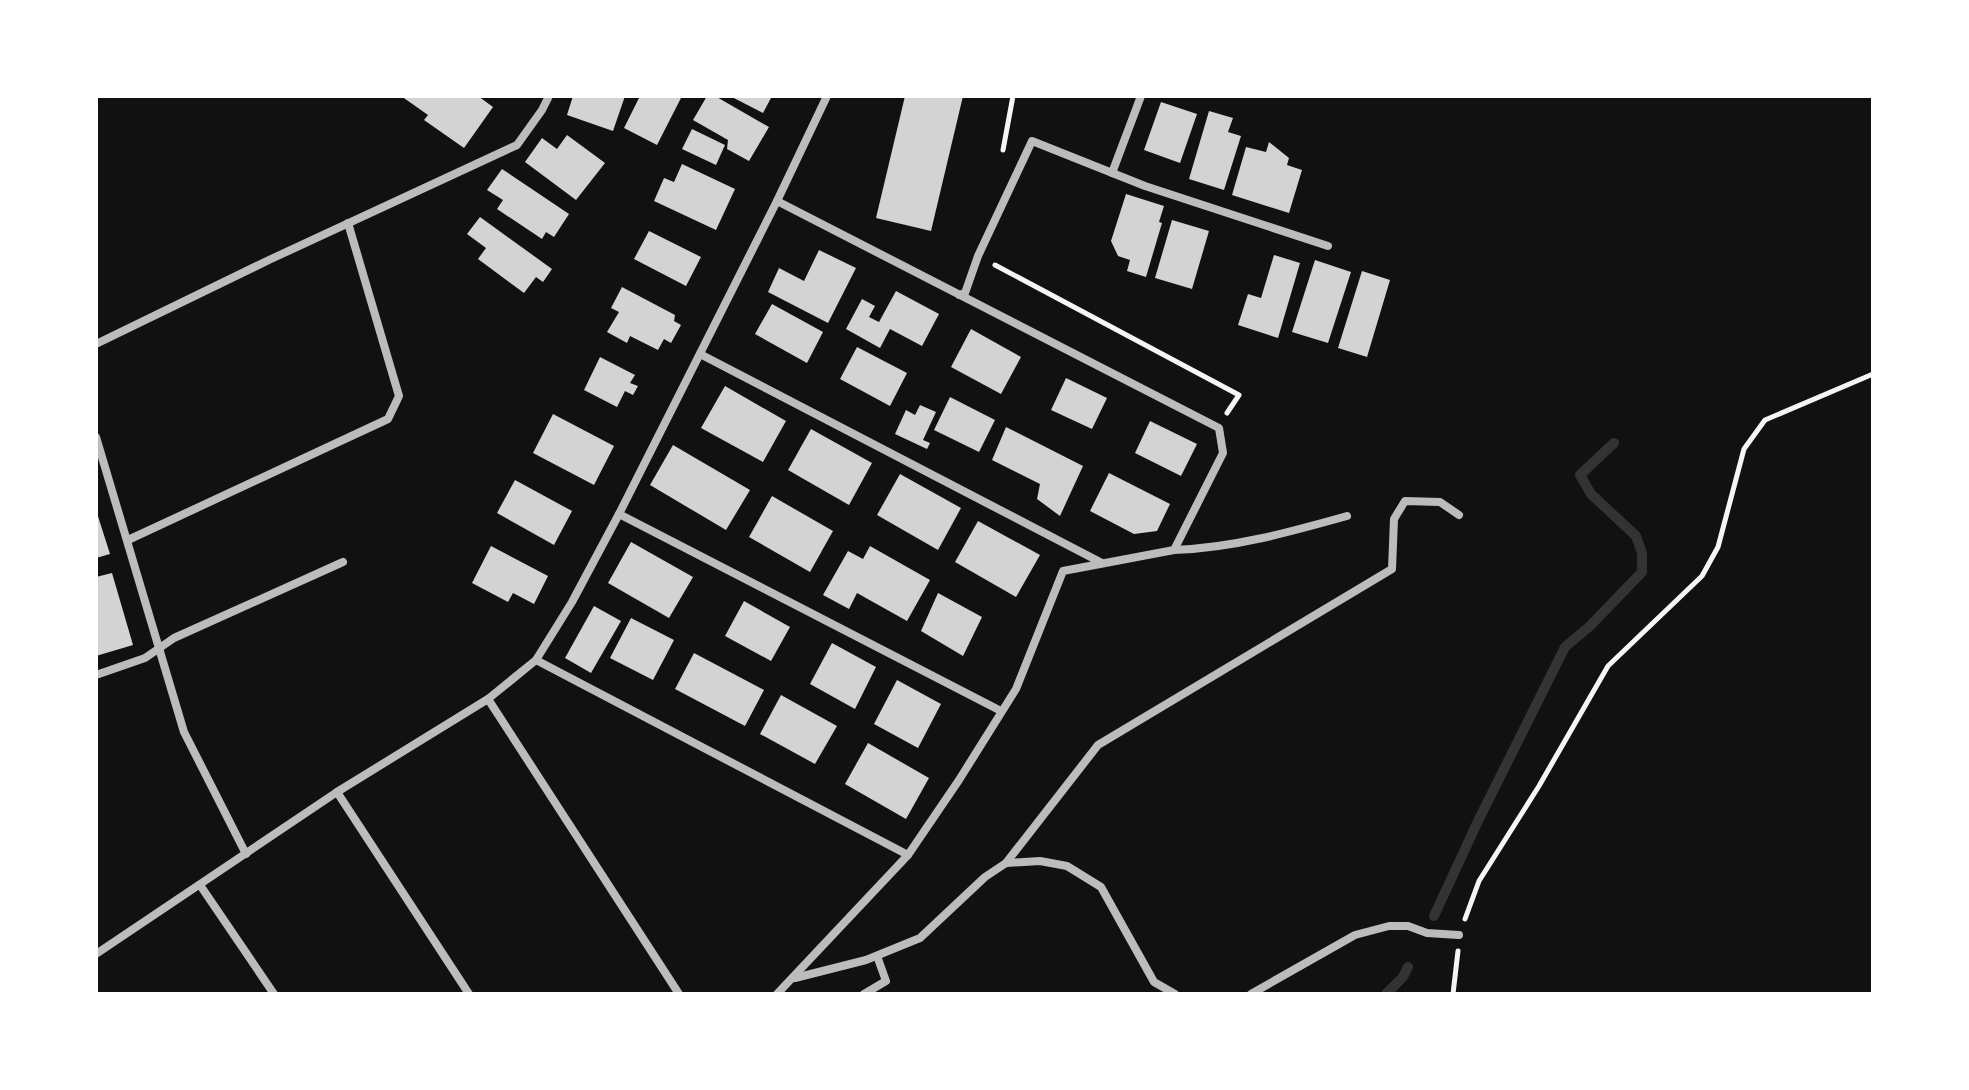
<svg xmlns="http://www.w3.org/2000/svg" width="1969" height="1090" viewBox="0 0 1969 1090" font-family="Manrope,sans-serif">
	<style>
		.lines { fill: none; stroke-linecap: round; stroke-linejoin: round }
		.stream { stroke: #333; stroke-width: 10 }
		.building { fill: #d3d3d3 }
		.path { stroke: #f5f5f5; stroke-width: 5 }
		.minor { stroke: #bcbcbc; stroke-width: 8 }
	</style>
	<rect width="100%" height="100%" fill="#111"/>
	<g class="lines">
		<g class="stream">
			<polyline points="1434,916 1478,821 1565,647 1590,626 1642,572 1642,553 1636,536 1591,494 1580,475 1614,443"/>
			<polyline points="1386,994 1403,977 1408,967"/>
		</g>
	</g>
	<g class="building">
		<polygon points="401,96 478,96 493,107 464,148 424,120 428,115"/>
		<polygon points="573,96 625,96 613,131 567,115"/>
		<polygon points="640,96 682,96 657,145 624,128"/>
		<polygon points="707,96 715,96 769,127 749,161 727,149 728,140 693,120"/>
		<polygon points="730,96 772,96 763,113"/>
		<polygon points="905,96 963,96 931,231 876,218"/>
		<polygon points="1161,102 1197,114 1180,163 1144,150"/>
		<polygon points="1209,111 1233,118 1228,132 1241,136 1224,190 1189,179"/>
		<polygon points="692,129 725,145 716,165 682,149"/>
		<polygon points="567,135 605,163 576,200 525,162 542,138 557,149"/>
		<polygon points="1269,142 1289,158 1287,165 1302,170 1289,213 1232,195 1246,147 1266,152"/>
		<polygon points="682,164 735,189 716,230 654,201 664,178 674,182"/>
		<polygon points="502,169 569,214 554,237 546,232 542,239 497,209 503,200 487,190"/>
		<polygon points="1126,194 1164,206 1159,222 1162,223 1146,277 1127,271 1130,260 1118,256 1111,241"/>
		<polygon points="480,217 552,269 543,282 536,277 524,293 478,259 486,248 467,234"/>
		<polygon points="1172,220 1209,231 1192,289 1155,278"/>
		<polygon points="649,231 701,257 686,286 634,259"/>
		<polygon points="819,250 856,268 828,323 768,292 779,268 804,281"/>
		<polygon points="1274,255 1300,263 1278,338 1238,325 1248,294 1261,298"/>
		<polygon points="1315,260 1351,272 1328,343 1292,332"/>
		<polygon points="1362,271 1390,280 1367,357 1338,348"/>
		<polygon points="622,287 675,315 674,321 681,325 671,343 664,339 658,350 630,336 627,343 607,332 619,312 611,308"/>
		<polygon points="896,291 939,314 922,346 890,329 880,348 846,329 862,299 875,306 869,317 879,322"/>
		<polygon points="772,304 823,332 807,363 755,334"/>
		<polygon points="971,329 1021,357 1001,394 951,367"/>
		<polygon points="857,347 907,373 890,406 840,379"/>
		<polygon points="600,357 635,375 630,383 638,386 633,395 625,391 617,407 584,390"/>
		<polygon points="1066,378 1107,398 1092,429 1051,410"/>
		<polygon points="725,386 786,421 763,462 701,428"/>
		<polygon points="950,397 995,420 979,452 934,430"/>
		<polygon points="920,405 936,412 923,440 930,443 927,449 895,434 906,410 915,415"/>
		<polygon points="553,414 614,446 594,485 533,453"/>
		<polygon points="1150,421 1197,444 1181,476 1135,453"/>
		<polygon points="1006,427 1083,466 1060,516 1037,499 1040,484 992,460"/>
		<polygon points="811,429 872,463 849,505 788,470"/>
		<polygon points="673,445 750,490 726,530 650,485"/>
		<polygon points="1109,473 1170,504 1157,531 1134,534 1090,511"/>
		<polygon points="900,474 961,508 938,550 877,515"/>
		<polygon points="515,480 572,511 554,545 497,513"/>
		<polygon points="772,496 833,531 810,572 749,537"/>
		<polygon points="96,510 110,554 96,558"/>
		<polygon points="978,521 1040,555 1016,597 955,562"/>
		<polygon points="631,542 693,577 669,618 608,583"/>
		<polygon points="491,546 548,576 534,604 513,593 508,602 472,583"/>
		<polygon points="870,546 930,580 907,621 857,593 849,609 823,595 848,551 863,559"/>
		<polygon points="112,573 133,645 96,656 96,577"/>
		<polygon points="938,593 982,617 963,656 921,631"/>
		<polygon points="744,601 790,627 771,661 725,636"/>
		<polygon points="594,606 621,621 591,673 565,658"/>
		<polygon points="631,618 674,640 653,680 610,658"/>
		<polygon points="832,643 876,667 855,709 810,684"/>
		<polygon points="694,653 764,690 745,726 675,689"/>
		<polygon points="897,680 941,704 918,748 874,724"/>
		<polygon points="781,695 837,726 815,764 760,734"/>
		<polygon points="868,743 929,778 906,819 845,784"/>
	</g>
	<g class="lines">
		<g class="path">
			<polyline points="1003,150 1013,96"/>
			<polyline points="995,265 1239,395 1227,413"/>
			<polyline points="1465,919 1479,881 1539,786 1608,666 1702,576 1718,547 1744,449 1765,420 1873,374"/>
			<polyline points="1453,994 1458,951"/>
		</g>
		<g class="minor">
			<polyline points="1112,173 1141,96"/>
			<polyline points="777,201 1219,428 1223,453 1174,550 1063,571 1016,689 959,780 908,855 777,994"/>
			<polyline points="959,295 965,293 978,256 1032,141 1145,186 1328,246"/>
			<polyline points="96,344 271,259 517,145 542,110 549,96"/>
			<polyline points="700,354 1102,563"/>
			<polyline points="96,437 184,732 246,854"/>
			<polyline points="619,514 1001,711"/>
			<polyline points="128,540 388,419 399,396 348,223"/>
			<path d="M1174,550C1233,548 1290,532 1347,516"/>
			<polyline points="536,660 908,855"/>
			<polyline points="96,675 145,658 174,638 343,562"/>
			<polyline points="488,699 679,994"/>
			<polyline points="337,792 469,994"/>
			<polyline points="1006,863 1098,745 1392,569 1394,519 1405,501 1440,502 1459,515"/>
			<polyline points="200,885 274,994"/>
			<polyline points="96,954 337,792 488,699 536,660 572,602 619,514 777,201 827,96"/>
			<polyline points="795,978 866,960 920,938 985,877 1006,863 1040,861 1067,866 1101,887 1154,982 1175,994"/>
			<polyline points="864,994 886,981 877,956"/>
			<polyline points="1251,994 1355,935 1389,926 1408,926 1427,933 1459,935"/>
		</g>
	</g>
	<rect width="1969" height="1090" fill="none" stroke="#ffffff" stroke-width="196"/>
</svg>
